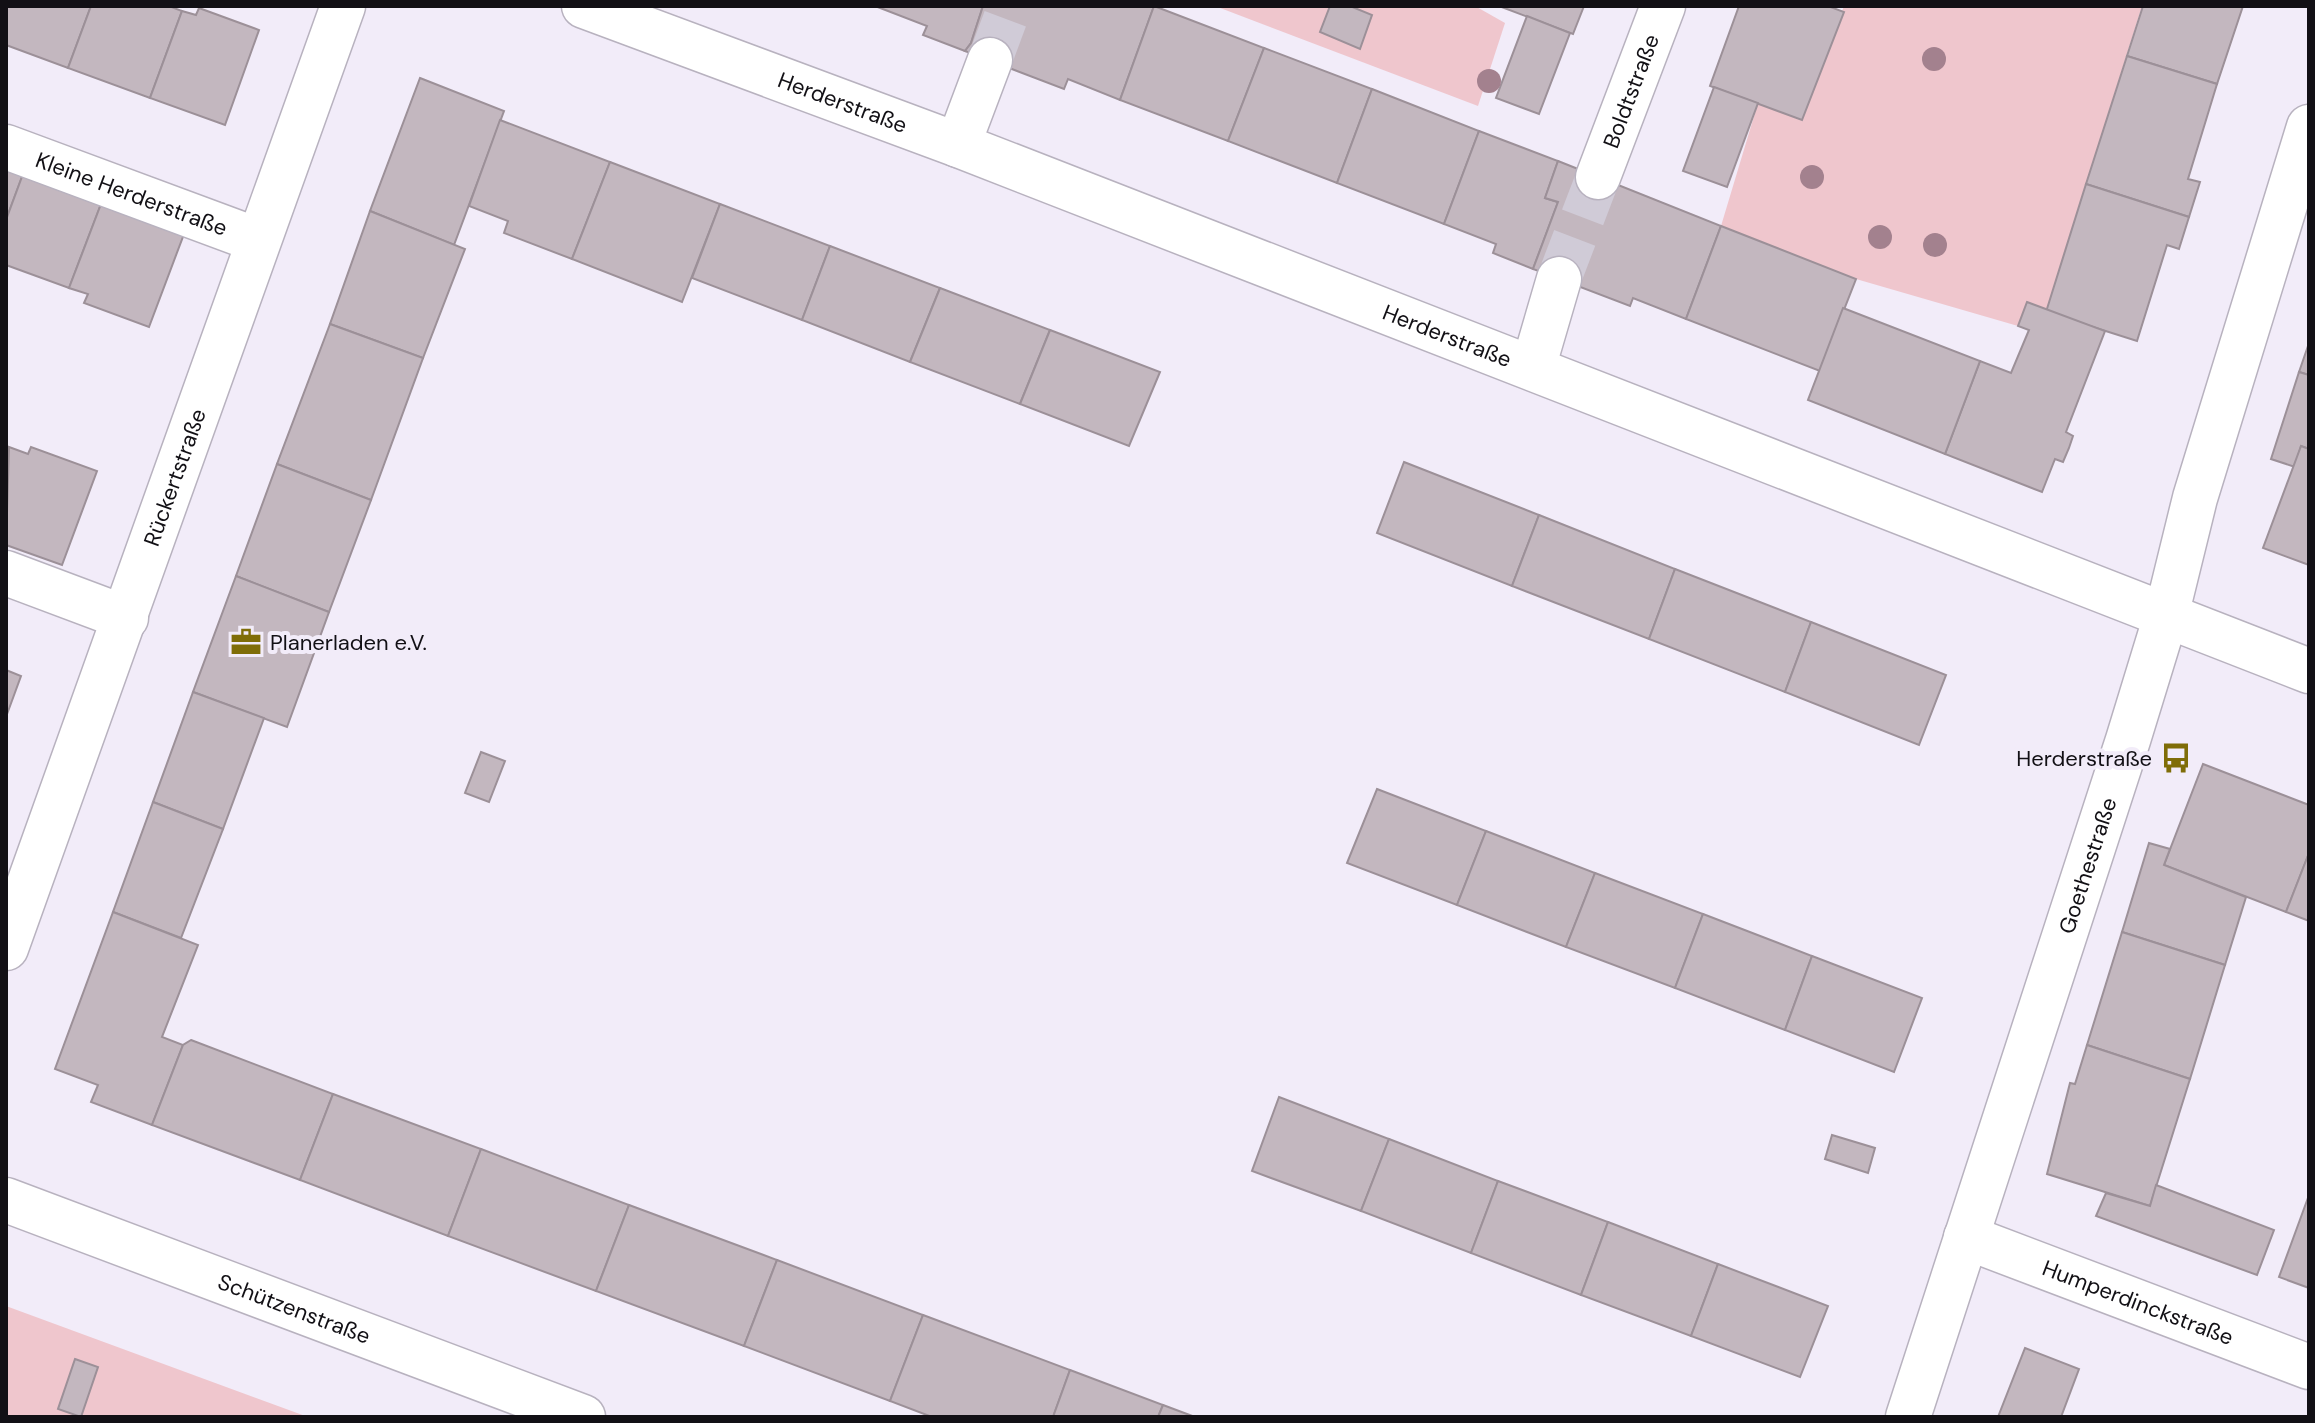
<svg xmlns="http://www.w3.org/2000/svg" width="2315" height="1423" viewBox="0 0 2315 1423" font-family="'DM Sans',sans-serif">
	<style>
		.green { fill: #efc6cd }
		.building { fill: #c3b7bf; stroke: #9c9098; stroke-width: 2 }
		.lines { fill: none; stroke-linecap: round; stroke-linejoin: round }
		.street-tunnel { stroke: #d0cbd7; stroke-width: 44; stroke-dasharray: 44 22; stroke-linecap: butt }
		.street-casing { stroke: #b8b2bf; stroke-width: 47 }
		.secondary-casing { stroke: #b8b2bf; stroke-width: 47 }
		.street { stroke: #fff; stroke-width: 44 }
		.secondary { stroke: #fff; stroke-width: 44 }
		.tree { fill: #a3818e }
		.labels { text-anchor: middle; stroke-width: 8; stroke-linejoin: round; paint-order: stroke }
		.street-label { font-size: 22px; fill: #121015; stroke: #f2ecf9 }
		.poi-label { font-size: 22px; fill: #121015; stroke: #f2ecf9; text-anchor: start }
	</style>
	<rect width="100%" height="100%" fill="#f2ecf9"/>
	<g class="green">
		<polygon points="1215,6 1475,6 1505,23 1478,106"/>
		<polygon points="1844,6 2142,6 2046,312 2027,302 2018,326 1856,279 1721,226 1758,103 1802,119"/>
		<polygon points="6,1306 308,1417 6,1417"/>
	</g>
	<g class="building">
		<polygon points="6,6 91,6 68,68 6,45"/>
		<polygon points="91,6 169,6 182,11 150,98 68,68"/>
		<polygon points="875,6 983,6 971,43 965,51 923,35 927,26"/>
		<polygon points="983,6 1154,6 1120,100 1068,79 1064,89 965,51 971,43"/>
		<polygon points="1154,6 1264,48 1228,141 1120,100"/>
		<polygon points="1330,6 1350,6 1372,15 1360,49 1320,32"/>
		<polygon points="1499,6 1584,6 1573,34"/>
		<polygon points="1739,6 1828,6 1844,12 1802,120 1710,86"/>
		<polygon points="2143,6 2243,6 2217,84 2127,56"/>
		<polygon points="199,8 259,30 225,125 150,98 182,11 196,15"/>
		<polygon points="1527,16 1570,33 1539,114 1496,98"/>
		<polygon points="1264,48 1372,89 1337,183 1228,141"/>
		<polygon points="2127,56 2217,84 2188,179 2200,182 2189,217 2086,184"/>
		<polygon points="420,78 504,111 454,245 370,211"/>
		<polygon points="1714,87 1758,103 1727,187 1683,171"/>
		<polygon points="1372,89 1479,131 1444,224 1337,183"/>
		<polygon points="500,120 610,162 572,259 504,233 508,221 469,206"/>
		<polygon points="1479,131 1558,161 1545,198 1558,202 1533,269 1493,253 1496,244 1444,224"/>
		<polygon points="1558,161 1721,226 1686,319 1633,298 1630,306 1533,269 1558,202 1545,198"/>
		<polygon points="610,162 720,204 682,302 572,259"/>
		<polygon points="6,168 23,174 6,220"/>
		<polygon points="23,174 101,204 69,288 6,265 6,220"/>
		<polygon points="2086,184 2189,217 2179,249 2167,245 2137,341 2046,312"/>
		<polygon points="101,204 184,234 149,327 84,303 88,294 69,288"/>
		<polygon points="720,204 830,246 802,320 692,278"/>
		<polygon points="370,211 465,249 423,358 330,324"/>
		<polygon points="1721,226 1856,279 1820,371 1686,319"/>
		<polygon points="830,246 940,288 910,362 802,320"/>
		<polygon points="940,288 1050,330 1020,404 910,362"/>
		<polygon points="2027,302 2105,331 2066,432 2073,436 2069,448 2063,462 2055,459 2042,492 1945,454 1980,361 2011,373 2029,330 2018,326"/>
		<polygon points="1843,308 1980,361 1945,454 1808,400"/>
		<polygon points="330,324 423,358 371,500 277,464"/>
		<polygon points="1050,330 1160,372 1129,446 1020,404"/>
		<polygon points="2309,343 2309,375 2299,372"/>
		<polygon points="2299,372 2309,375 2309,449 2301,446 2295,467 2271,459"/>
		<polygon points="2301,446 2309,449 2309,565 2263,548"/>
		<polygon points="9,447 28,454 31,447 97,471 62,565 6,545"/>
		<polygon points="1404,462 1539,515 1512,586 1377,533"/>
		<polygon points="277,464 371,500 329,612 236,576"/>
		<polygon points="1539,515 1675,569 1649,639 1512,586"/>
		<polygon points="1675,569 1811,622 1785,692 1649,639"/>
		<polygon points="236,576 329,612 287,727 193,692"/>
		<polygon points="1811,622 1946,675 1919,745 1785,692"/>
		<polygon points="6,670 21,676 6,717"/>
		<polygon points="193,692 264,718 223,829 153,802"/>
		<polygon points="481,752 505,761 489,802 465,793"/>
		<polygon points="2203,764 2309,805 2309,853 2286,912 2164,865"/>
		<polygon points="1377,789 1486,831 1457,905 1347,863"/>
		<polygon points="153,802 223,829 181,938 113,912"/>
		<polygon points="1486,831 1595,873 1566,947 1457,905"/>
		<polygon points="2149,843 2170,849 2164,865 2246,897 2225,965 2122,932"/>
		<polygon points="2309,853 2309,921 2286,912"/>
		<polygon points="1595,873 1703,914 1675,988 1566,947"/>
		<polygon points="113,912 198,945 162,1037 183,1045 152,1125 91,1102 98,1085 55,1069"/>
		<polygon points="1703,914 1812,956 1785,1030 1675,988"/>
		<polygon points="2122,932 2225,965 2190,1079 2087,1045"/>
		<polygon points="1812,956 1922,998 1894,1072 1785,1030"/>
		<polygon points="191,1040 333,1094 300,1180 152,1125 183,1045"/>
		<polygon points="2087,1045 2190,1079 2150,1206 2047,1174 2070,1083 2075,1084"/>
		<polygon points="333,1094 481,1149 448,1236 300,1180"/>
		<polygon points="1279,1097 1389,1139 1361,1211 1252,1171"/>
		<polygon points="1832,1135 1875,1148 1868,1173 1825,1159"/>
		<polygon points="1389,1139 1498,1181 1471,1253 1361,1211"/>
		<polygon points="481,1149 629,1205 596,1291 448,1236"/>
		<polygon points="1498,1181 1608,1222 1581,1295 1471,1253"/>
		<polygon points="2156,1185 2274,1230 2257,1275 2096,1216 2106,1193 2150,1206"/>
		<polygon points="2309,1195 2309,1288 2279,1277"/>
		<polygon points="629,1205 777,1260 744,1346 596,1291"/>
		<polygon points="1608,1222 1718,1264 1691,1336 1581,1295"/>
		<polygon points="777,1260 923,1315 890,1401 744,1346"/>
		<polygon points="1718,1264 1828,1306 1800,1377 1691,1336"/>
		<polygon points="923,1315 1070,1370 1053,1417 932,1417 890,1401"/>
		<polygon points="2025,1348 2079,1369 2061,1417 1998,1417"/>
		<polygon points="75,1359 98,1367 81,1417 58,1409"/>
		<polygon points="1070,1370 1163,1405 1158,1417 1053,1417"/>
		<polygon points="1163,1405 1195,1417 1158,1417"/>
	</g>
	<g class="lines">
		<g class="street-tunnel">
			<polyline points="990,60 1010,6"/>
			<polyline points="1559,279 1598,177"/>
		</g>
		<g class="street-casing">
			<g id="street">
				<path id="s1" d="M584,6L958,145L2309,671"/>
				<polyline points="958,145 990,60"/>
				<path id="s2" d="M6,147L257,240"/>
				<path id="s3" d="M1598,177L1663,6"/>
				<polyline points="1533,368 1559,279"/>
				<polyline points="6,573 126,618"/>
				<path id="s4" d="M6,948L343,6"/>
				<path id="s5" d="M1966,1237L2309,1367"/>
				<path id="s6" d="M1908,1417L2128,740L2166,616L2195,498L2309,127"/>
			</g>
		</g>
		<g class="secondary-casing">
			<g id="secondary">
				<path id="s7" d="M6,1200L583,1417"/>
			</g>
		</g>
		<use href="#street" class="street"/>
		<use href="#secondary" class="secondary"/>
	</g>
	<g class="tree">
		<circle cx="1934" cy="59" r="12"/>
		<circle cx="1489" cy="81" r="12"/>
		<circle cx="1812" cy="177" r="12"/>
		<circle cx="1880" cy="237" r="12"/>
		<circle cx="1935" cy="245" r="12"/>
	</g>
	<defs>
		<g id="office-bare" transform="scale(2.4)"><path d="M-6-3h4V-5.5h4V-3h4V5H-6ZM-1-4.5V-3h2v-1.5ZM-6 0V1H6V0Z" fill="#7f6d08" stroke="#f2ecf9" stroke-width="2.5" paint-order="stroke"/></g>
		<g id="bus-bare" transform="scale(2.4)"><path d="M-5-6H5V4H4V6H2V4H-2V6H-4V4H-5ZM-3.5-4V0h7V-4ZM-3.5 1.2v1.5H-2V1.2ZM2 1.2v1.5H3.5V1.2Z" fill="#7f6d08" stroke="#f2ecf9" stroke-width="2.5" paint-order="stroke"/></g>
	</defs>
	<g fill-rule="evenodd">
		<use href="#office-bare" x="246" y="642"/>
		<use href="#bus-bare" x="2176" y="758"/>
	</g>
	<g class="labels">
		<g class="street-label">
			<text dy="8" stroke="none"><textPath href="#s3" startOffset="92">Boldtstraße</textPath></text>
			<text dy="8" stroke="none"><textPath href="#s1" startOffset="276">Herderstraße</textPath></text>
			<text dy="8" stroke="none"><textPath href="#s2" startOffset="134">Kleine Herderstraße</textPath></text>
			<text dy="8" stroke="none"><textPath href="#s1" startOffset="924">Herderstraße</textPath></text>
			<text dy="8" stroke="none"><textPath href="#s4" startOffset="500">Rückertstraße</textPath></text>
			<text dy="8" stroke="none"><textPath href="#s6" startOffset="580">Goethestraße</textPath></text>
			<text dy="8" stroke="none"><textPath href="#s5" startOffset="184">Humperdinckstraße</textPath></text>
			<text dy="8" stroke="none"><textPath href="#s7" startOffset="308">Schützenstraße</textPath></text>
		</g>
		<g class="poi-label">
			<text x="270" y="650">Planerladen e.V.</text>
			<text x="2152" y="766" text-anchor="end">Herderstraße</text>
		</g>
	</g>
	<rect width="2315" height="1423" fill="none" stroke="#121015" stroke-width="16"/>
</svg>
